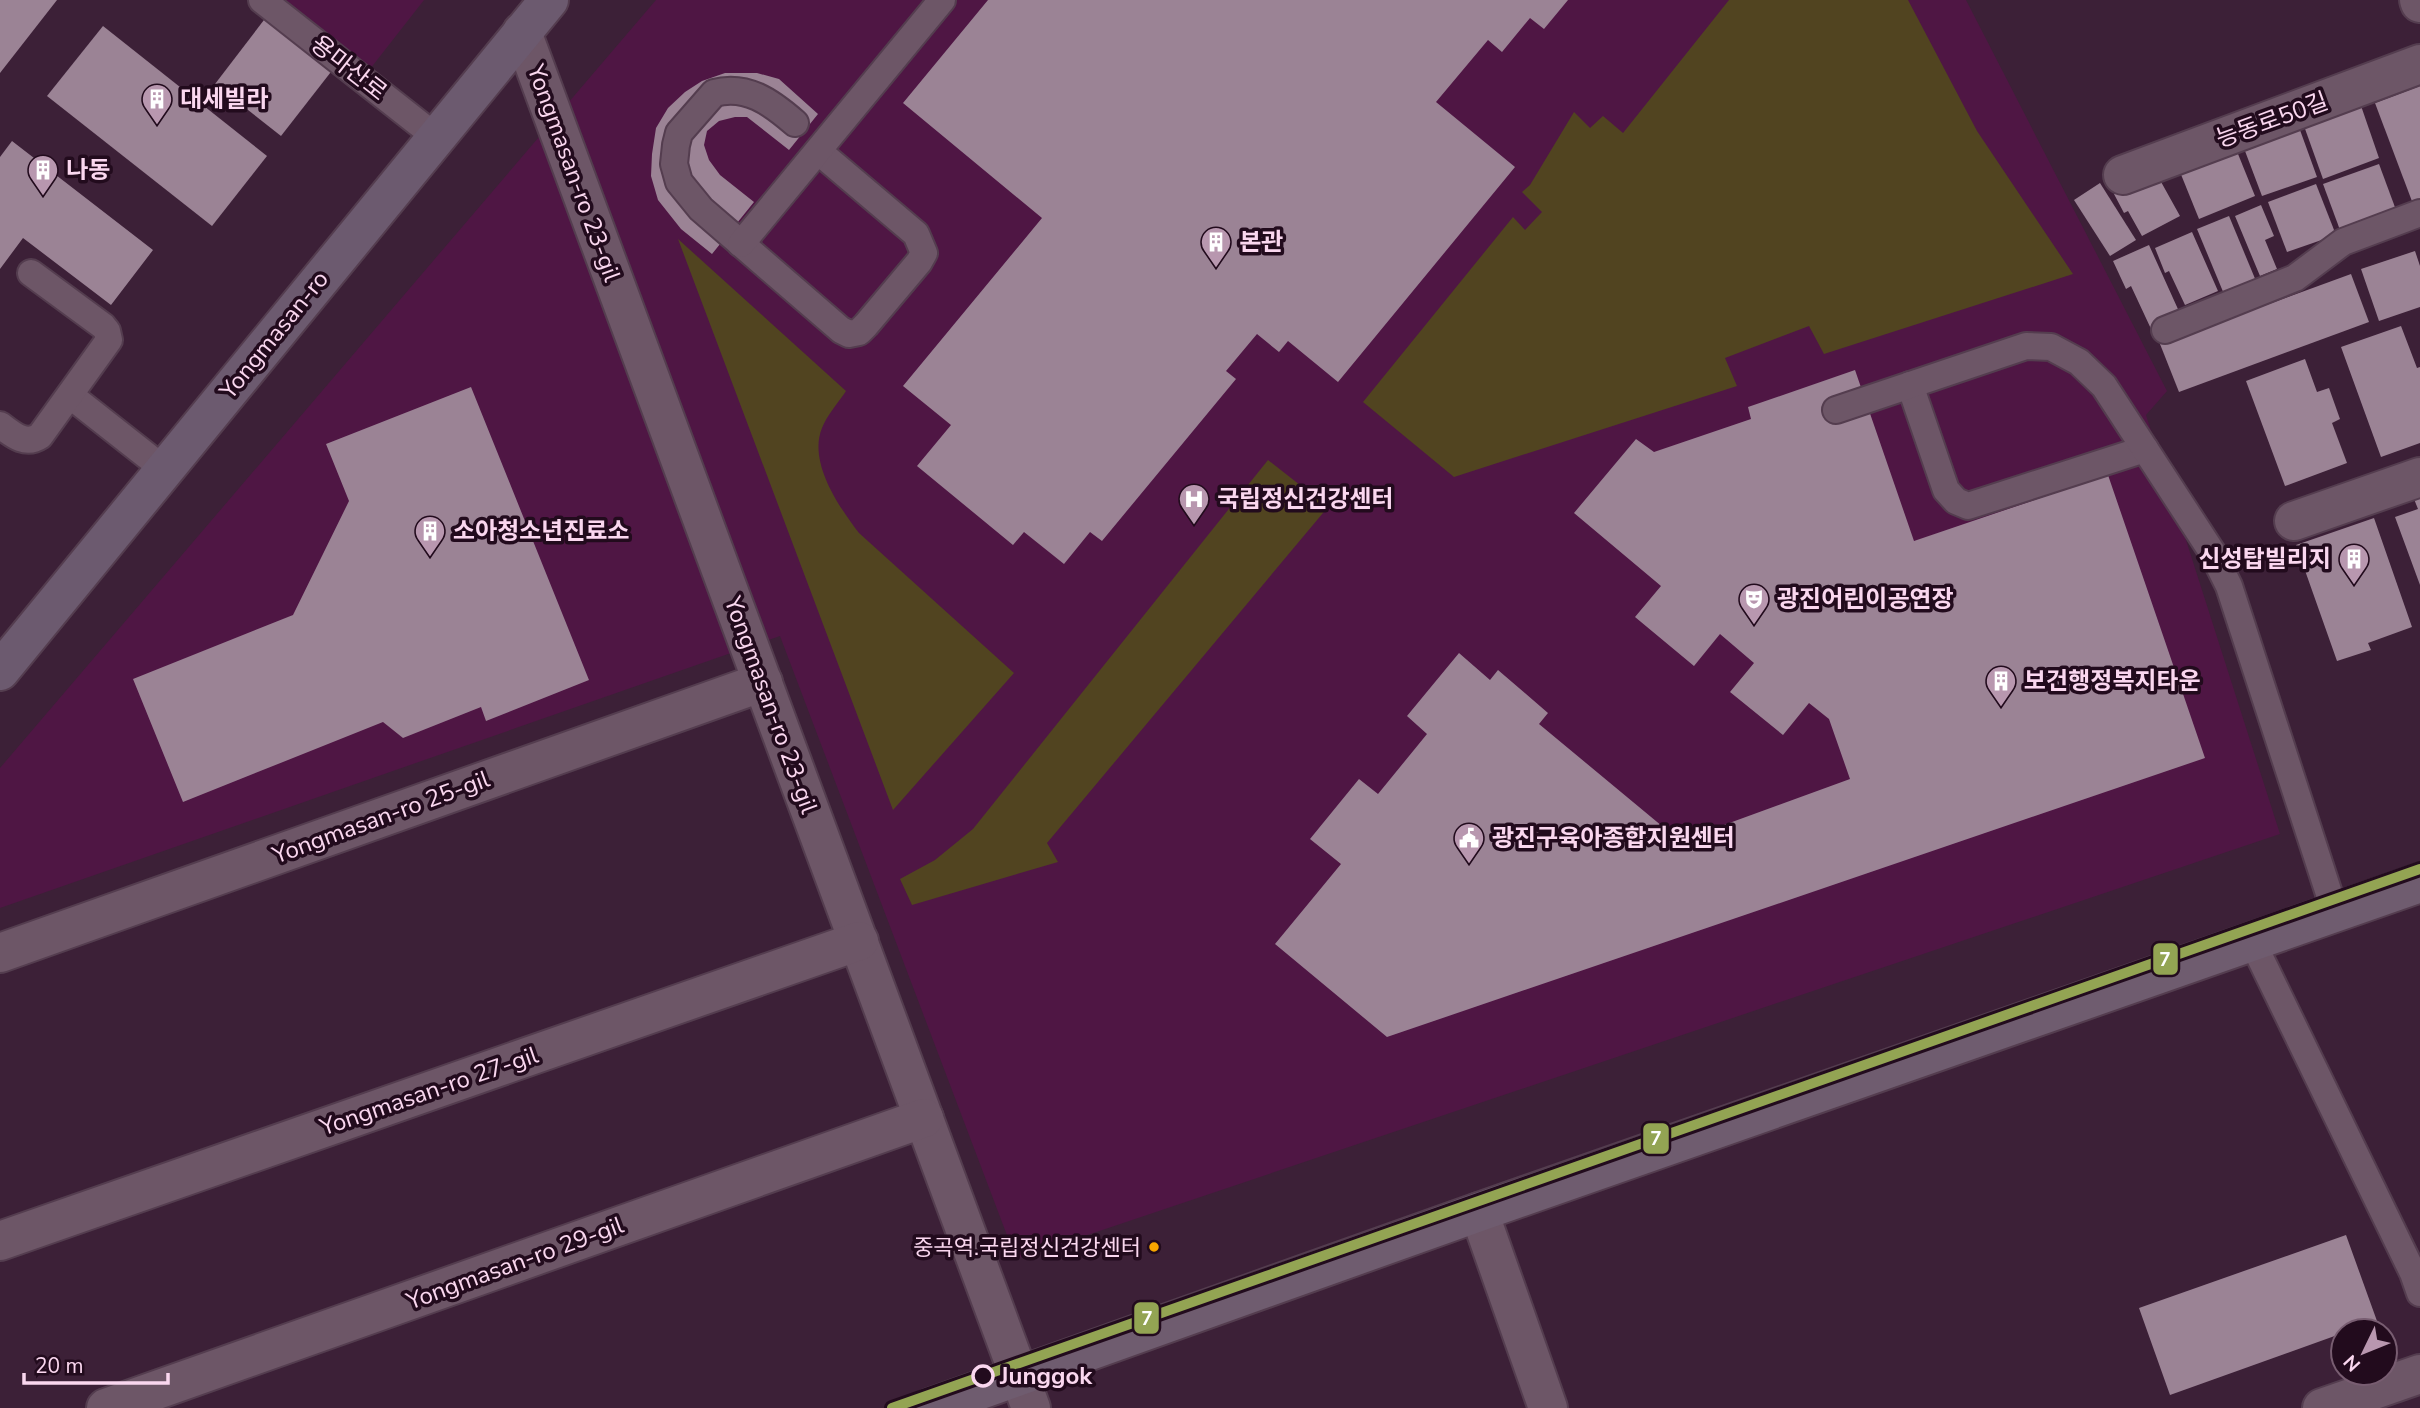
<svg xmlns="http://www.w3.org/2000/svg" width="2420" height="1408" viewBox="0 0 2420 1408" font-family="'Nunito Sans','Noto Sans KR',sans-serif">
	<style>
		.built { fill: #4f1644 }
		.green { fill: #514420 }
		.building { fill: #9b8395 }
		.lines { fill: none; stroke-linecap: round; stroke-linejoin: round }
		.lane-casing { stroke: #543d4f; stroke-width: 30 }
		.street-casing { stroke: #543d4f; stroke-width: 42 }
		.secondary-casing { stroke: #543d4f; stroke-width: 42 }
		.primary-casing { stroke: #543d4f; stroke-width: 42 }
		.lane { stroke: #6d5667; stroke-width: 26 }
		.street { stroke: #6d5667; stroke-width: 38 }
		.secondary { stroke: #6f5c6f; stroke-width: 38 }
		.primary { stroke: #6c5a6f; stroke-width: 38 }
		.metro-1-casing { stroke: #220b1d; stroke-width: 16 }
		.metro-1 { stroke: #93a453; stroke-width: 10 }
		.bus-dot { fill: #f7a600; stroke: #220b1d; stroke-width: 2.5 }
		.stop-dot { fill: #220b1d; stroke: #fad7ef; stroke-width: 3.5 }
		.labels { text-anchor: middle; stroke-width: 7; stroke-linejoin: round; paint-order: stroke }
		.bus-label { font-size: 22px; fill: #fad7ef; stroke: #220b1d; text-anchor: end }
		.street-label { font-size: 24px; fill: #fad7ef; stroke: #220b1d }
		.poi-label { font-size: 24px; font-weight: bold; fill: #fad7ef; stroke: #220b1d; text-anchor: start }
		.stop-label { font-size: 24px; font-weight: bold; fill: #fad7ef; stroke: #220b1d; text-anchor: start }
		.line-badge { stroke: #220b1d; stroke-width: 2.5 }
		.badge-label { font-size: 19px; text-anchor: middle; font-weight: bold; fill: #fff }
	</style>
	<rect width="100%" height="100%" fill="#3c2037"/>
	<g class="built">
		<polygon points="281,0 424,0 370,69"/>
		<polygon points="656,0 1966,0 2167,391 2146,415 2280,834 1016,1259 780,636 0,908 0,768"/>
	</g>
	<g class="green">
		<polygon points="1729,0 1908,0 1977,131 2073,274 1824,354 1809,326 1725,358 1737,386 1454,477 1363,402 1513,217 1525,230 1542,212 1522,192 1530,185 1574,112 1590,128 1603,116 1623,133"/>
		<path d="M678,239L846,391C839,402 827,415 822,428C808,462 839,507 859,533L1014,673L893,810Z"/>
		<polygon points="1268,460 1328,507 1047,843 1058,862 912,905 900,879 935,860 973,829"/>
	</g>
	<g class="building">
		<polygon points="0,0 57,0 0,73"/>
		<polygon points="988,0 1568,0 1544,29 1530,18 1502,52 1488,40 1436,102 1515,167 1338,382 1288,341 1279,352 1257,334 1226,371 1236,379 1102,541 1090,532 1064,564 1024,532 1013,545 917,466 951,425 903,386 1042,218 903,103"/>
		<polygon points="267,16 334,68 281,136 215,84"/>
		<polygon points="103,26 267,156 212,226 47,96"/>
		<polygon points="725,73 757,73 779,79 818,114 789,150 747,117 735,117 719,121 707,131 704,145 709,160 720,175 754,202 712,254 681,229 658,200 651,176 652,154 656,128 668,108 685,92 702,81"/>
		<polygon points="2420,86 2420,201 2413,204 2375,103"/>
		<polygon points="2359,100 2379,158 2323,179 2304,126"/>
		<polygon points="2300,130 2317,177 2262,196 2245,151 2256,147 2253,141 2274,139"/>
		<polygon points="12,141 153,250 111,305 23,238 0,269 0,157"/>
		<polygon points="2236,149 2255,196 2199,219 2180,172"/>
		<polygon points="2379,164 2396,210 2340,230 2323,184"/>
		<polygon points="2155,171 2180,216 2142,236 2128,211 2124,213 2114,194"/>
		<polygon points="2100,183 2136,240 2110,256 2074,200"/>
		<polygon points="2316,184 2336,235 2287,252 2268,202"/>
		<polygon points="2261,205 2274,236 2265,240 2277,269 2260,276 2235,216"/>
		<polygon points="2229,216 2256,281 2224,294 2197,229"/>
		<polygon points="2192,232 2218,291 2185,305 2169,271 2165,273 2155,248"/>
		<polygon points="2149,245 2182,318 2152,331 2131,286 2126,289 2113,261"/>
		<polygon points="2415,251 2420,266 2420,307 2379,321 2361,269"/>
		<polygon points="2351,274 2369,322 2179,392 2160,344"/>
		<polygon points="2401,326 2417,368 2420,367 2420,443 2381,457 2341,347"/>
		<polygon points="2305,359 2317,392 2329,388 2340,419 2332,423 2347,463 2285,486 2246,381"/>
		<polygon points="1855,370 1914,541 2108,475 2205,758 1387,1037 1275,944 1341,864 1310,839 1359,779 1378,794 1427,734 1407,716 1459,653 1490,680 1498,670 1548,713 1539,724 1680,841 1850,779 1829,719 1809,703 1783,735 1730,692 1754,663 1720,634 1694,666 1635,617 1661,586 1574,513 1636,439 1654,452 1751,419 1748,407"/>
		<polygon points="471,387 589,680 486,721 481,707 403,738 383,722 183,802 133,679 293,615 349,501 326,444"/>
		<polygon points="2420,497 2420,585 2395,517 2418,509 2414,499"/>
		<polygon points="2374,518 2412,627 2368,643 2371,650 2337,661 2296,545"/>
		<polygon points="2346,1235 2377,1321 2350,1331 2343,1331 2343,1333 2170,1395 2139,1308"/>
	</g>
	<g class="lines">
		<g class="lane-casing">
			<g id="lane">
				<polyline points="262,0 436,137"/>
				<path d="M795,123C771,102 746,84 714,93L679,133L676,145L674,164L679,182L701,209L841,330L849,334L859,332L866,325L919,262L924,253L916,234L818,151"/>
				<polyline points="741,244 942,0"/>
				<polyline points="2165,330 2295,278 2343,242 2420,213"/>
				<polyline points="1910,385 1946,490 1956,501 1968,506 2145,449"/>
				<polyline points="71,396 165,470"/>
				<polyline points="1836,410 2026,346 2051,347 2079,362 2104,386 2212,552 2229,586 2335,912"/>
				<path d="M0,425C12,434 25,446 40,436L109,340L107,331L103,326L31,273"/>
				<polyline points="2252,941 2413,1273 2420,1293"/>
			</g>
		</g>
		<g class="street-casing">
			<g id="street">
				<polyline points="2419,0 2420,3"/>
				<polyline points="522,32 1031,1408"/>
				<polyline points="2123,175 2420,64"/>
				<polyline points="2294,521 2420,477"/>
				<polyline points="0,953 763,682"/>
				<polyline points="1479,1212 1548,1408"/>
				<polyline points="0,1241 859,941"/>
				<polyline points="106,1408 924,1118"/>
				<polyline points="2322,1408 2420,1374"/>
			</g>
		</g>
		<g class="secondary-casing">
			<polyline id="secondary" points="930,1408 1479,1212 2420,883"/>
		</g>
		<g class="primary-casing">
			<polyline id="primary" points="0,671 549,0"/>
		</g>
		<use href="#lane" class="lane"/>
		<use href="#street" class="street"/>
		<use href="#secondary" class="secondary"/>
		<use href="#primary" class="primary"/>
		<g class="metro-1-casing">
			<polyline id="metro-1" points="892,1408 2420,869"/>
		</g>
		<use href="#metro-1" class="metro-1"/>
	</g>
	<defs>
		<g id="building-pin" transform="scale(1.575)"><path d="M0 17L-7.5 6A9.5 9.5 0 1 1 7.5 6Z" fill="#b897af" stroke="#220b1d"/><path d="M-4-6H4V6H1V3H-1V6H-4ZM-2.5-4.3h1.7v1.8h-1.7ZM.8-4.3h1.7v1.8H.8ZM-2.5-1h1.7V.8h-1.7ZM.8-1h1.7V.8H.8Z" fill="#fff"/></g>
		<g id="hospital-pin" transform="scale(1.575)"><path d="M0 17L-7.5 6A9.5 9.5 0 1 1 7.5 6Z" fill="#b897af" stroke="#220b1d"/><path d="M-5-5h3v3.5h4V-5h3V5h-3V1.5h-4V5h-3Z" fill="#fff"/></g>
		<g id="theatre-pin" transform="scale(1.575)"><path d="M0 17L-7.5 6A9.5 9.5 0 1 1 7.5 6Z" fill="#b897af" stroke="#220b1d"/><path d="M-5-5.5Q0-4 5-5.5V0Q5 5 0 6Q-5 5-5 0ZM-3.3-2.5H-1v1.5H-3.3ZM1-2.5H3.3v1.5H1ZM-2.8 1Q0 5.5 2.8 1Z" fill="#fff"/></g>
		<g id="civic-pin" transform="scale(1.575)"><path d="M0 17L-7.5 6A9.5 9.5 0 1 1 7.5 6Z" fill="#b897af" stroke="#220b1d"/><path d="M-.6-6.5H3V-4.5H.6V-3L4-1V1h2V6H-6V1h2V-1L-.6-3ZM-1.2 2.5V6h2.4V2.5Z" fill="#fff"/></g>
	</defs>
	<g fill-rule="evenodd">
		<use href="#building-pin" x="157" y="99"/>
		<use href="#building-pin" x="43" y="170"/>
		<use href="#building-pin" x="1216" y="242"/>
		<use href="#hospital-pin" x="1194" y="499"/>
		<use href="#building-pin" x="430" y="531"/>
		<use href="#building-pin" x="2354" y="559"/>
		<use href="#theatre-pin" x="1754" y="599"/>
		<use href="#building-pin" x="2001" y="681"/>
		<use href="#civic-pin" x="1469" y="838"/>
	</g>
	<circle class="bus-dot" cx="1154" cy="1247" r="6"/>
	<circle class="stop-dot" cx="983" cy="1376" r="10"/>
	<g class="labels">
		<g class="bus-label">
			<text x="1141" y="1255">중곡역.국립정신건강센터</text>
		</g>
		<g class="street-label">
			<text transform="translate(349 68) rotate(38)" y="8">용마산로</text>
			<text transform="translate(2272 120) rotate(-20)" y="8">능동로50길</text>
			<text transform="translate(574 173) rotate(70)" y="8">Yongmasan-ro 23-gil</text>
			<text transform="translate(274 335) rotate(-51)" y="8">Yongmasan-ro</text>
			<text transform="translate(771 705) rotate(70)" y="8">Yongmasan-ro 23-gil</text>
			<text transform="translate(381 817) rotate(-20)" y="8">Yongmasan-ro 25-gil</text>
			<text transform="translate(429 1091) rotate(-19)" y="8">Yongmasan-ro 27-gil</text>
			<text transform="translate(515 1263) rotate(-20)" y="8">Yongmasan-ro 29-gil</text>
		</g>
		<g class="poi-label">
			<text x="180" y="107">대세빌라</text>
			<text x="66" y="178">나동</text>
			<text x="1239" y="250">본관</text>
			<text x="1217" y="507">국립정신건강센터</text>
			<text x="453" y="539">소아청소년진료소</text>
			<text x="2331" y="567" text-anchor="end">신성탑빌리지</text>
			<text x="1777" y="607">광진어린이공연장</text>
			<text x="2024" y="689">보건행정복지타운</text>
			<text x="1492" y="846">광진구육아종합지원센터</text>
		</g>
		<g class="stop-label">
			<text x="1000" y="1384">Junggok</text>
		</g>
	</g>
	<g class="line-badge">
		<rect x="2152" y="942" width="27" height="34" rx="7" fill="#93a453"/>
		<rect x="1642" y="1122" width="28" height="33" rx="7" fill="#93a453"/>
		<rect x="1133" y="1301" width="27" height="34" rx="7" fill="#93a453"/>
	</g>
	<g class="badge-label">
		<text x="2165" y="966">7</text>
		<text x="1656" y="1145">7</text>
		<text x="1147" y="1325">7</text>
	</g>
	<g transform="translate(2364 1352) rotate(227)"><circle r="33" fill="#220b1d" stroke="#785d71" stroke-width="2"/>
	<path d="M0-5L12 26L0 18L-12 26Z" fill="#b897af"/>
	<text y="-10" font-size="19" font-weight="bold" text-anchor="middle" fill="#fad7ef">N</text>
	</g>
	<path d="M24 1373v10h144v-10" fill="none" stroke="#fad7ef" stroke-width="3.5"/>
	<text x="35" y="1373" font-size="21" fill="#fad7ef" stroke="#220b1d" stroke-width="5" paint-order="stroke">20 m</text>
</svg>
